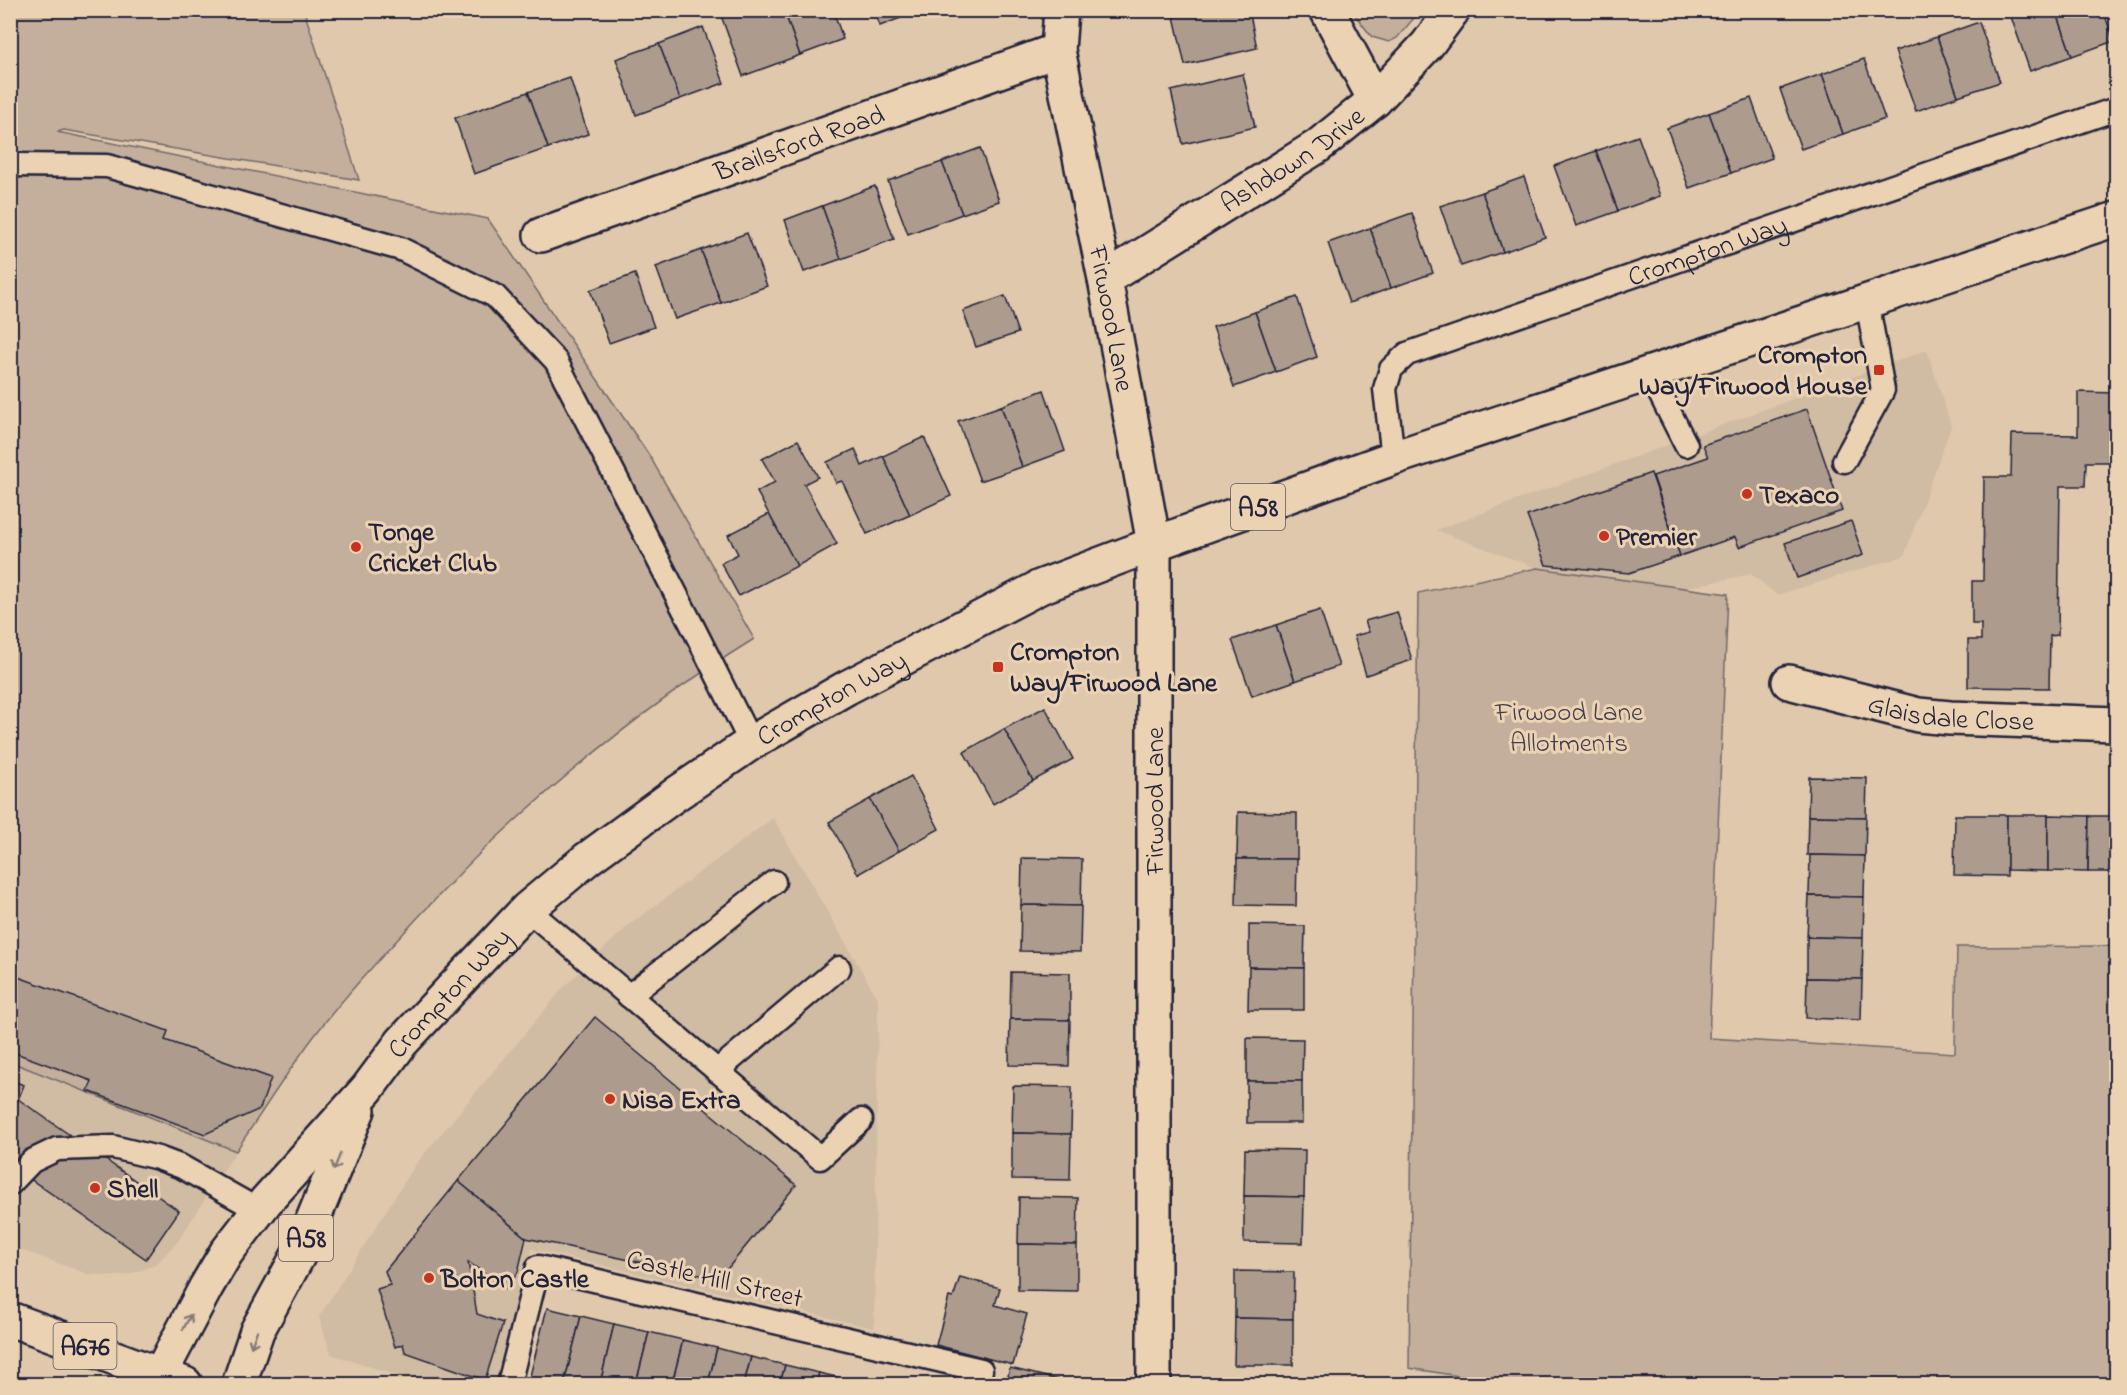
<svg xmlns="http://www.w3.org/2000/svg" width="2127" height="1395" viewBox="0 0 2127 1395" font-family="'Indie Flower',sans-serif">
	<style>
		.built { fill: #d0bba3 }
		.green { fill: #c3af9b; stroke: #72686b; stroke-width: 1.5 }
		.building { fill: #ad9c8e; stroke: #22223b; stroke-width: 1.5 }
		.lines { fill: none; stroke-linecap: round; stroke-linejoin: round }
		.lane-casing { stroke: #22223b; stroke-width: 27 }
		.street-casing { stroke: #22223b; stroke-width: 38 }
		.primary-casing { stroke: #22223b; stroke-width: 38 }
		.highway-casing { stroke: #22223b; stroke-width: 38 }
		.lane { stroke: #ebd2b3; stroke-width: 22 }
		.street { stroke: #ebd2b3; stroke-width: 33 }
		.primary { stroke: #ebd2b3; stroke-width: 33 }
		.highway { stroke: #ebd2b3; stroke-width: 33 }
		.oneway { stroke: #867a77 }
		.poi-dot { fill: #c8321e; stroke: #ebd2b3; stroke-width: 2 }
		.labels { text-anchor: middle; stroke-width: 6; stroke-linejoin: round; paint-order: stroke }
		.shield { fill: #ebd2b3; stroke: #5e575f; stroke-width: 1.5 }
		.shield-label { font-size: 26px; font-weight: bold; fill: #22223b }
		.street-label { font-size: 27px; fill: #22223b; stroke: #ebd2b3 }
		.poi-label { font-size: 27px; font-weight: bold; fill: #22223b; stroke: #ebd2b3; text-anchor: start }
		.park-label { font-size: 27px; fill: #423e4e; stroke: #ebd2b3 }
	</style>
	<rect width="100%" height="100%" fill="#dfc8ac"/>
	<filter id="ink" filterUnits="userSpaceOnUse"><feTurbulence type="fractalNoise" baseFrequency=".0167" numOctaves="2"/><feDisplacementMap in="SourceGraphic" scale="12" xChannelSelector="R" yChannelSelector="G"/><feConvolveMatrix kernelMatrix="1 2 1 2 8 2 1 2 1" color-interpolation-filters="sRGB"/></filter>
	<g filter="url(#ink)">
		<g class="built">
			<polygon points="1927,350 1951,426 1904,556 1777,595 1751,574 1683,588 1537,568 1436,530"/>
			<polygon points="773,818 878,999 874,1328 532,1249 494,1384 424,1384 331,1354 319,1317 416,1164 564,987 628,926"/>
			<polygon points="10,1062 236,1151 178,1241 155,1265 127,1275 110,1276 88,1274 11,1246"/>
		</g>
		<g class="green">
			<path d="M10,11H304L359,180L64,130L57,132L488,219L649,455L754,639C663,695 571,768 493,841C468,863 446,889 423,912C386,952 348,992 315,1035C287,1072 262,1112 236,1151L11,1062Z"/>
			<polygon points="1352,11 1420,11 1397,38 1389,42 1372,37"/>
			<polygon points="1537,568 1728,594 1709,1038 1955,1053 1957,947 2116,946 2116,1384 1508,1384 1409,1368 1418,593"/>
		</g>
		<g class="building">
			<polygon points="719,10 784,10 800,55 743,76"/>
			<polygon points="784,10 833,10 843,39 800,55"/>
			<polygon points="874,10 921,10 880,26"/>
			<polygon points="1179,10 1249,10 1257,48 1185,65 1173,12"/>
			<polygon points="2056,10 2072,56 2030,71 2009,11"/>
			<polygon points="2056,10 2103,10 2114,41 2072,56"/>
			<polygon points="1979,22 2000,82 1958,96 1937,37"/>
			<polygon points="703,27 724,83 680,99 659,44"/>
			<polygon points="1937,37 1958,96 1916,111 1895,51"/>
			<polygon points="659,44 680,99 636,115 616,59"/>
			<polygon points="1864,59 1885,119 1843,134 1822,74"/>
			<polygon points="1243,74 1255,127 1183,144 1171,91"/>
			<polygon points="1822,74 1843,134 1801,149 1780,89"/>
			<polygon points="570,78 588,134 548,148 528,92"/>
			<polygon points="528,92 548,148 474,174 455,118"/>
			<polygon points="1751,98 1772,158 1731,173 1709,113"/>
			<polygon points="1709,113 1731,173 1689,188 1667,128"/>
			<polygon points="1638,136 1660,196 1618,211 1596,151"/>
			<polygon points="980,148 999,201 962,214 942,162"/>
			<polygon points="1596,151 1618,211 1576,226 1554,166"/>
			<polygon points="942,162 962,214 908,234 888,181"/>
			<polygon points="1524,177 1545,237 1503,252 1482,192"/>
			<polygon points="875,186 894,239 841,259 822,206"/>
			<polygon points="1482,192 1503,252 1461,266 1440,206"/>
			<polygon points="822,206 841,259 804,272 785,220"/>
			<polygon points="1412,213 1433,273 1391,288 1370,228"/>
			<polygon points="1370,228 1391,288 1349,303 1328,243"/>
			<polygon points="747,233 767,286 721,303 701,250"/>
			<polygon points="701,250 721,303 675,319 656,267"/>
			<polygon points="635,274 654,327 609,343 590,290"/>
			<polygon points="1005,296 1018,333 976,347 963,311"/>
			<polygon points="1297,297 1317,357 1276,372 1255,312"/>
			<polygon points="1255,312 1276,372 1234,387 1213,327"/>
			<polygon points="1044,390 1065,451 1022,467 1001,406"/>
			<polygon points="2078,392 2116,393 2116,462 2086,462 2085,486 2060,486 2058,635 2050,636 2049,688 1968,687 1968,640 1981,640 1981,624 1972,624 1972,581 1983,581 1984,477 2011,477 2012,434 2078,435"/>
			<polygon points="1001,406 1022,467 980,481 958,421"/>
			<polygon points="1807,409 1842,511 1739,547 1735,537 1680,556 1653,476 1708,457 1703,445"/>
			<polygon points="924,437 951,496 910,515 883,456"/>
			<polygon points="798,440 818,477 804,484 837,544 797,566 757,492 775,482 762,459"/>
			<polygon points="855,449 862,466 883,456 910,515 867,534 842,481 836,483 827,462"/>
			<polygon points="1651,473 1680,556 1629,573 1546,565 1527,516"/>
			<polygon points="769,514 797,566 739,596 721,563 738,554 728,535"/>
			<polygon points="1851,521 1863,555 1797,578 1785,543"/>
			<polygon points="1320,610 1339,666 1295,681 1276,625"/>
			<polygon points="1397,612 1412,660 1366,675 1354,636 1369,632 1365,621"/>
			<polygon points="1276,625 1295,681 1252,696 1232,640"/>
			<polygon points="1045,707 1073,759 1033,781 1004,729"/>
			<polygon points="1004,729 1033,781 993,804 964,752"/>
			<polygon points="911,776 939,829 899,851 870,799"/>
			<polygon points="1809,777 1867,778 1866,817 1808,816"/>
			<polygon points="870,799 899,851 858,874 829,822"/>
			<polygon points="1238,812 1297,813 1297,859 1237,859"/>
			<polygon points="1955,815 2007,815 2007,876 1954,875"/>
			<polygon points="2007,815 2048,815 2048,871 2007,870"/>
			<polygon points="2048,815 2089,816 2088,872 2048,871"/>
			<polygon points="1808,816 1866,817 1865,856 1807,855"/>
			<polygon points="2089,816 2116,816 2116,872 2088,872"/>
			<polygon points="1810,855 1865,856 1864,897 1809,896"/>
			<polygon points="1022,858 1082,859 1081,906 1021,905"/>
			<polygon points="1237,859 1297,859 1296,906 1236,905"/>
			<polygon points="1809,896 1864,897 1863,938 1807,937"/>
			<polygon points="1021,905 1081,906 1080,952 1020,951"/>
			<polygon points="1249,925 1305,926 1304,968 1249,967"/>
			<polygon points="1807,937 1863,938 1862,979 1807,978"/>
			<polygon points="1249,967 1304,968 1304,1010 1248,1010"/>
			<polygon points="1011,972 1070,973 1070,1020 1010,1019"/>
			<polygon points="10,974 168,1031 165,1040 271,1078 260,1109 205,1134 88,1091 92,1081 10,1051"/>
			<polygon points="1807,978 1862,979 1861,1020 1806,1018"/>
			<polygon points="595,1017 796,1185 719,1279 526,1238 458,1181"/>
			<polygon points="1010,1019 1070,1020 1069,1066 1009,1065"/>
			<polygon points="1247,1038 1303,1039 1302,1081 1247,1081"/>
			<polygon points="10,1080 24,1085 10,1120"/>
			<rect x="1247" y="1081" width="55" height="42"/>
			<polygon points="1013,1086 1072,1087 1071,1134 1012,1133"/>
			<polygon points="18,1099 179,1211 146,1259 10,1165 10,1120"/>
			<polygon points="1012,1133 1071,1134 1070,1180 1012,1179"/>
			<polygon points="1245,1149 1305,1150 1304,1197 1244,1196"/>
			<polygon points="458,1181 526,1238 518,1272 507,1289 468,1262 477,1314 503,1323 485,1380 405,1352 403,1344 395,1347 377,1289 390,1285 385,1271"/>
			<polygon points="1244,1196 1304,1197 1303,1243 1244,1242"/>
			<polygon points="1019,1197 1078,1198 1077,1245 1018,1244"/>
			<polygon points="1018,1244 1077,1245 1077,1291 1018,1290"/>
			<polygon points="1235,1271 1294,1272 1293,1319 1235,1318"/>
			<polygon points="960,1277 1000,1288 995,1305 1027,1314 1013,1365 936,1345 949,1297 953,1298"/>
			<polygon points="547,1308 581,1316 564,1384 528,1384"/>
			<polygon points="581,1316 614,1324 600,1384 564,1384"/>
			<polygon points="1235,1318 1293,1319 1293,1365 1234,1365"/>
			<polygon points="614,1324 649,1332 636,1384 600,1384"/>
			<polygon points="649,1332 683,1340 672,1384 636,1384"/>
			<polygon points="683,1340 717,1348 708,1384 672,1384"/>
			<polygon points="717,1348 751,1357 744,1384 708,1384"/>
			<polygon points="751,1357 785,1365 780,1384 744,1384"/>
			<polygon points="785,1365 819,1373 816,1384 780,1384"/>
			<polygon points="1010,1368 1059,1380 1058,1384 1006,1384"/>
			<polygon points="819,1373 854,1381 853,1384 816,1384"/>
		</g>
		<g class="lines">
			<g class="lane-casing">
				<g id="lane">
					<polyline points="10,165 107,166 401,249 495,296 556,361 696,633 751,743"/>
					<polyline points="1649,372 1686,445"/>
					<path id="s1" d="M1393,458L1385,389L1391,369L1407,354L2116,109"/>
					<polyline points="1844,461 1883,390 1867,301"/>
					<polyline points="527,909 820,1158 861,1120"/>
					<polyline points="629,996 774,882"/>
					<polyline points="717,1071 839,968"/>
					<polyline points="10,1184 32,1161 57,1149 113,1147 158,1158 182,1167 258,1210"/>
					<polyline points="509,1384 538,1267 981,1370 978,1384"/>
				</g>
			</g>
			<g class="street-casing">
				<g id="street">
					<path id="s2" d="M1061,10L1058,50L1105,279L1154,544V1384"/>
					<polyline points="1327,10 1375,100"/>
					<path id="s3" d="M541,235L1058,50"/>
					<path id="s4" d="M1105,279L1318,146L1375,100L1427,45L1453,10"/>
					<path id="s5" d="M1789,682L1918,715L1950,718L2116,724"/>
				</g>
			</g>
			<g class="primary-casing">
				<polyline id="primary" points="10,1319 185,1384"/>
			</g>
			<g class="highway-casing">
				<g id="highway">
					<path id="s6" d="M155,1384L206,1287L226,1253L266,1201L367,1089L402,1042L527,909L587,859L676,794L751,743L846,688L1040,587L1154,544L1393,458L2116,219"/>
					<polyline points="239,1384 257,1331 299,1254 358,1110"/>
				</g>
			</g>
			<use href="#lane" class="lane"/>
			<use href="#street" class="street"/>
			<use href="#primary" class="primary"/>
			<use href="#highway" class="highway"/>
		</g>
		<defs><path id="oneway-shaft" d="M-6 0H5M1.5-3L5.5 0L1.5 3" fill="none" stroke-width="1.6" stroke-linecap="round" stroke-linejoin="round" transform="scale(1.5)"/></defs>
		<g class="oneway">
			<use href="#oneway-shaft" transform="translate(337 1162) rotate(112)"/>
			<use href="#oneway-shaft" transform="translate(187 1322) rotate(-62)"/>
			<use href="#oneway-shaft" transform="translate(254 1339) rotate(110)"/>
		</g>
	</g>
	<g class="poi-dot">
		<rect x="1873" y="364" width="12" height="12" rx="3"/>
		<circle cx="1747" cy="494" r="6"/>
		<circle cx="1604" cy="536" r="6"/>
		<circle cx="356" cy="547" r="6"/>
		<rect x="992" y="661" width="12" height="12" rx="3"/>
		<circle cx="610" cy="1099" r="6"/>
		<circle cx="95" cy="1188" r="6"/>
		<circle cx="429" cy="1278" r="6"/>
	</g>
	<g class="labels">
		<g class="shield">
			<rect x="1231" y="484" width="54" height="46" rx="4.5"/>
			<rect x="279" y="1215" width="54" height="46" rx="4.5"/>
			<rect x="53.5" y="1323" width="63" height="46" rx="4.5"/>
		</g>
		<g class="shield-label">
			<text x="1258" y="516">A58</text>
			<text x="306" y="1247">A58</text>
			<text x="85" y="1355">A676</text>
		</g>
		<g class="street-label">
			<text dy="9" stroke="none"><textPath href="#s3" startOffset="274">Brailsford Road</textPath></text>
			<text dy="9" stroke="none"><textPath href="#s4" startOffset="222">Ashdown Drive</textPath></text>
			<text dy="9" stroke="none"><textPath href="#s1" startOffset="430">Crompton Way</textPath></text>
			<text dy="9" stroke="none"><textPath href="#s2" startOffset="314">Firwood Lane</textPath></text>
			<text dy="9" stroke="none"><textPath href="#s6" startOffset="978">Crompton Way</textPath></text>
			<text dy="9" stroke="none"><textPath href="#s5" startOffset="166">Glaisdale Close</textPath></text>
			<text transform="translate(1154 801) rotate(-90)" y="9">Firwood Lane</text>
			<text dy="9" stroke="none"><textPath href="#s6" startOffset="492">Crompton Way</textPath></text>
			<text transform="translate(715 1278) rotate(13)" y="9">Castle Hill Street</text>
		</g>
		<g class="poi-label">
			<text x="1867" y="363" text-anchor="end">Crompton<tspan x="1867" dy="31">Way/Firwood House</tspan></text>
			<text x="1759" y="503">Texaco</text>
			<text x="368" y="540">Tonge<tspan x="368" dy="31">Cricket Club</tspan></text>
			<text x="1616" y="545">Premier</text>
			<text x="1010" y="660">Crompton<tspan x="1010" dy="31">Way/Firwood Lane</tspan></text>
			<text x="622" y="1108">Nisa Extra</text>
			<text x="107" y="1197">Shell</text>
			<text x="441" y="1287">Bolton Castle</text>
		</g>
		<g class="park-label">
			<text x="1569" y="720">Firwood Lane<tspan x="1569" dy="31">Allotments</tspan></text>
		</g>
	</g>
	<rect width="2127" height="1395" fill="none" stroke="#ebd2b3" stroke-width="36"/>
	<rect x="18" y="18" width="2091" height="1359" fill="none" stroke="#22223b" stroke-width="2" filter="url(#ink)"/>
</svg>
